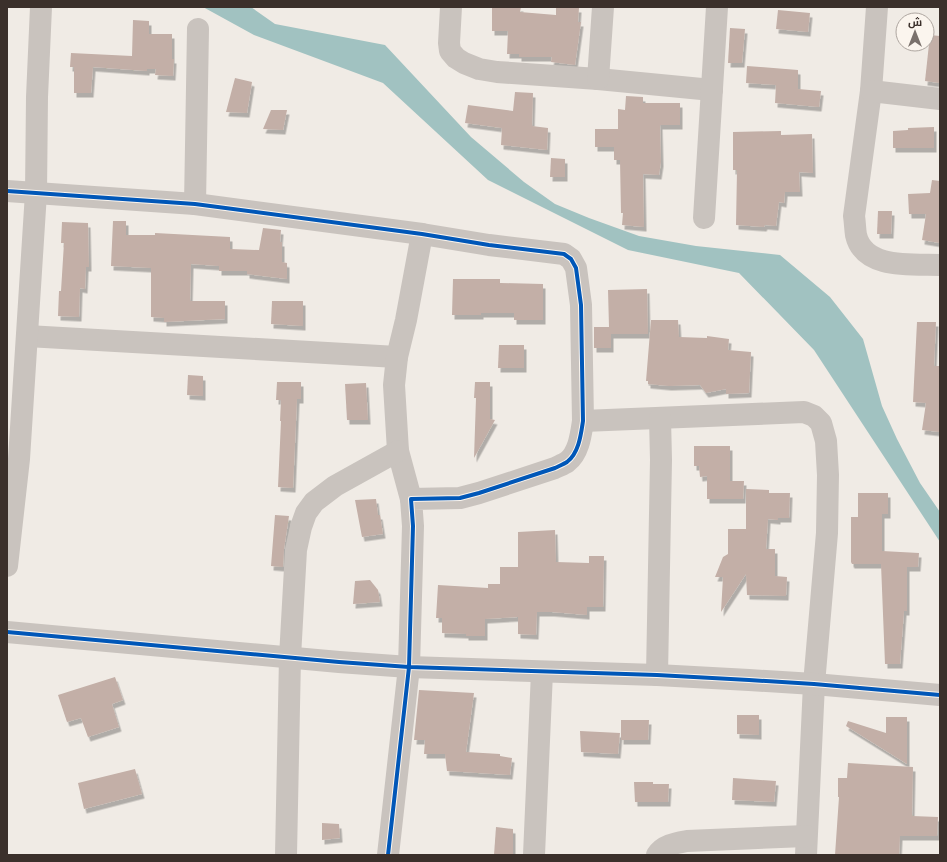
<svg xmlns="http://www.w3.org/2000/svg" width="947" height="862" viewBox="0 0 947 862" font-family="'Work Sans',Cairo,sans-serif">
	<style>
		.water { fill: #a1c2c1 }
		.building { fill: #c3afa7; filter: url(#shadow) }
		.lines { fill: none; stroke-linecap: round; stroke-linejoin: round }
		.minor { stroke: #c9c3be; stroke-width: 22 }
		.cycleway-casing { stroke: #fbf5ee; stroke-width: 6 }
		.cycleway { stroke: #0057b8; stroke-width: 4 }
	</style>
	<defs>
		<filter id="shadow"><feDropShadow dx="2.5" dy="4.5" stdDeviation="0" flood-color="#0004"/></filter>
	</defs>
	<rect width="100%" height="100%" fill="#f0ebe5"/>
	<polygon class="water" points="203,7 251,7 275,24 385,45 471,137 524,182 555,204 589,218 639,236 696,246 780,255 830,297 863,339 882,406 897,439 920,483 940,512 940,542 814,350 739,273 628,250 488,180 383,83 254,35"/>
	<g class="building">
		<polygon points="492,7 521,7 520,12 556,15 556,7 579,8 578,22 581,22 575,65 551,62 552,57 519,57 519,54 507,54 508,31 492,31"/>
		<polygon points="778,10 810,13 808,32 776,29"/>
		<polygon points="133,20 149,21 149,34 172,34 172,59 174,59 173,76 155,75 156,69 147,69 147,71 93,67 91,93 74,93 74,67 70,67 71,53 132,56"/>
		<polygon points="730,28 745,29 742,63 728,63"/>
		<polygon points="930,35 940,36 940,83 925,81"/>
		<polygon points="747,66 798,70 798,89 821,91 819,107 775,103 776,85 746,83"/>
		<polygon points="235,78 252,82 247,113 226,112"/>
		<polygon points="515,92 533,93 532,126 548,128 547,150 501,145 502,128 465,123 468,105 513,111"/>
		<polygon points="626,96 643,97 643,103 680,103 680,125 660,125 661,162 659,175 643,174 644,227 622,225 623,213 621,213 620,160 614,160 614,147 595,147 595,129 618,129 618,109 625,110"/>
		<polygon points="271,110 287,110 283,130 263,129"/>
		<polygon points="934,127 934,148 893,148 893,131 908,130 908,128"/>
		<polygon points="781,131 781,135 812,134 813,173 799,172 800,192 785,192 784,203 779,202 776,226 765,225 764,227 736,225 737,170 733,170 733,132"/>
		<polygon points="551,158 565,159 565,177 550,177"/>
		<polygon points="932,180 940,181 940,243 922,240 926,214 909,214 908,194 930,193"/>
		<polygon points="878,211 892,211 891,234 877,234"/>
		<polygon points="113,221 126,221 126,235 155,235 155,233 230,237 230,249 259,250 263,228 281,230 280,242 282,242 282,262 287,263 287,279 247,274 247,271 219,271 219,266 191,264 190,301 225,301 225,319 164,322 164,318 151,317 151,268 111,266"/>
		<polygon points="62,222 88,223 89,267 86,267 85,289 80,288 79,317 58,316 59,291 61,291 64,243 61,243"/>
		<polygon points="453,279 500,279 500,283 543,284 543,320 514,320 514,313 481,313 481,315 452,315"/>
		<polygon points="647,289 648,334 611,334 611,348 594,348 594,327 609,327 608,290"/>
		<polygon points="272,301 303,301 303,326 271,324"/>
		<polygon points="651,320 678,320 679,337 707,338 707,336 729,339 728,350 751,352 749,393 726,394 726,389 706,393 700,385 669,386 648,384 648,381 646,381"/>
		<polygon points="917,322 936,322 934,366 940,366 940,432 922,430 926,403 913,402"/>
		<polygon points="499,345 524,345 524,368 498,368"/>
		<polygon points="188,375 203,376 203,396 187,395"/>
		<polygon points="277,382 301,382 301,399 297,399 293,488 278,487 281,421 280,421 281,400 276,400"/>
		<polygon points="475,382 490,382 490,419 495,420 474,458 476,398 474,398"/>
		<polygon points="366,383 368,420 347,420 345,384"/>
		<polygon points="694,446 730,446 730,481 744,481 743,499 707,499 707,476 700,477 699,466 694,466"/>
		<polygon points="746,489 769,490 769,493 790,493 789,518 778,518 778,520 768,519 766,549 775,549 775,576 787,577 786,596 747,595 746,574 721,612 723,577 715,577 723,557 728,554 728,529 746,529"/>
		<polygon points="858,493 888,493 888,514 882,514 882,551 919,553 918,567 907,567 907,611 904,611 900,664 885,664 881,564 852,564 851,562 851,517 858,517"/>
		<polygon points="376,499 378,515 380,515 383,534 362,537 355,500"/>
		<polygon points="275,515 289,516 284,549 283,567 271,566"/>
		<polygon points="555,530 556,562 589,563 589,556 604,556 603,607 587,607 587,615 552,612 537,612 536,635 518,634 518,617 485,619 485,636 466,636 466,634 442,633 442,618 436,618 438,585 488,588 488,584 500,584 500,567 518,567 518,532"/>
		<polygon points="370,580 378,590 380,602 353,604 355,581"/>
		<polygon points="115,677 123,700 112,704 119,727 88,737 81,718 67,722 58,695"/>
		<polygon points="419,690 474,693 466,752 500,754 500,756 512,758 510,775 447,771 445,754 424,754 425,740 414,740"/>
		<polygon points="737,715 759,715 759,735 737,734"/>
		<polygon points="886,717 907,717 907,764 846,726 848,721 886,733"/>
		<polygon points="621,720 649,720 648,740 621,740"/>
		<polygon points="580,731 620,733 618,754 581,752"/>
		<polygon points="848,763 913,767 912,816 938,817 937,836 900,836 899,855 835,855 839,797 838,797 838,778 847,778"/>
		<polygon points="135,769 142,794 84,809 78,783"/>
		<polygon points="733,778 776,781 774,802 732,800"/>
		<polygon points="634,782 653,782 653,784 669,784 668,802 635,802"/>
		<polygon points="322,823 339,824 340,838 322,840"/>
		<polygon points="496,827 513,829 513,855 494,855"/>
	</g>
	<g class="lines">
		<g class="minor">
			<polyline points="451,7 449,43 450,51 456,58 464,63 479,69 497,72 598,79 712,90"/>
			<path d="M877,7L871,91L854,216C855,222 855,229 856,235C864,270 913,264 940,265"/>
			<polyline points="598,79 603,7"/>
			<polyline points="871,91 940,99"/>
			<path d="M7,191L195,204L422,234L489,245L564,254L571,259L576,268L581,305L583,421C581,434 579,453 567,462C564,464 559,466 555,468L479,493L460,498L411,499L413,526L409,667L388,855"/>
			<polyline points="195,204 198,29"/>
			<polyline points="704,218 717,7"/>
			<polyline points="27,336 397,357"/>
			<polyline points="583,421 804,412 814,416 821,423 826,441 828,475 827,533 814,684 806,855"/>
			<polyline points="411,499 398,451 394,385 397,357 406,320 422,234"/>
			<polyline points="7,566 19,459 36,193 37,97 41,7"/>
			<polyline points="7,632 339,662 409,667 657,675 749,680 814,684 940,695"/>
			<polyline points="657,675 661,460 660,418"/>
			<polyline points="286,855 290,657 296,550 301,527 306,513 314,502 335,486 398,451"/>
			<polyline points="534,855 542,672"/>
			<path d="M657,855C663,845 676,843 687,841L806,836"/>
		</g>
		<g class="cycleway-casing">
			<g id="cycleway">
				<path d="M7,191L195,204L422,234L489,245L564,254L571,259L576,268L581,305L583,421C581,434 579,453 567,462C564,464 559,466 555,468L479,493L460,498L411,499L413,526L409,667L388,855"/>
				<polyline points="7,632 339,662 409,667 657,675 749,680 814,684 940,695"/>
			</g>
		</g>
		<use href="#cycleway" class="cycleway"/>
	</g>
	<rect width="947" height="862" fill="none" stroke="#3b302b" stroke-width="16"/>
	<g transform="translate(915 32)"><circle r="19" fill="#fbf5ee" stroke="#aea6a0"/>
	<path d="M0-3L7 15L0 10L-7 15Z" fill="#7a716c"/>
	<text y="-6" font-size="11" font-weight="bold" text-anchor="middle" fill="#3b302b">ش</text>
	</g>
</svg>
